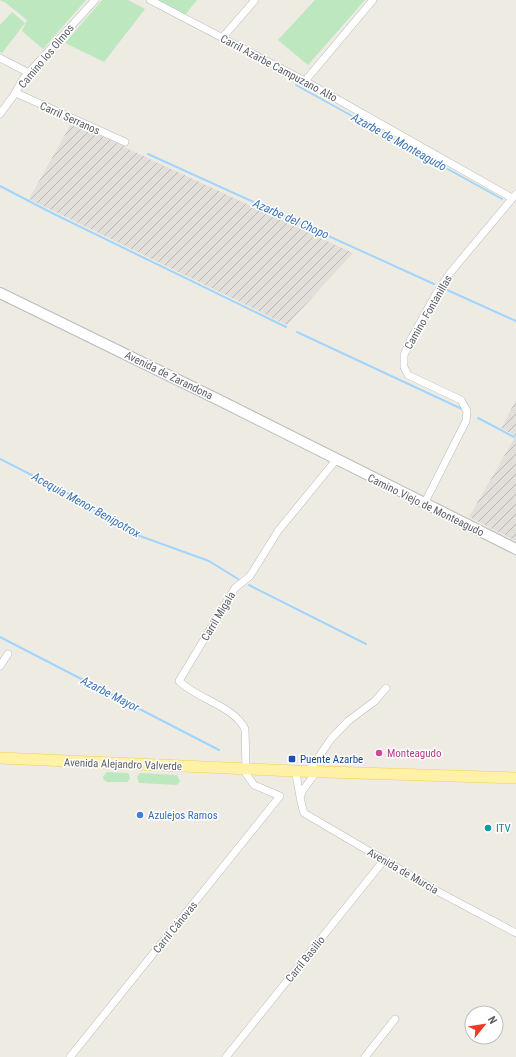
<svg xmlns="http://www.w3.org/2000/svg" width="516" height="1057" viewBox="0 0 516 1057" font-family="'Roboto Condensed',sans-serif">
	<style>
		.industrial { fill: url(#industrial-furrows) }
		.green { fill: #bde7be }
		.lines { fill: none; stroke-linecap: round; stroke-linejoin: round }
		.stream { stroke: #a1d5ff; stroke-width: 2 }
		.street-casing { stroke: #b8babf; stroke-width: 8 }
		.secondary-casing { stroke: #b8bcc2; stroke-width: 12 }
		.primary-casing { stroke: #f8cc51; stroke-width: 12 }
		.street { stroke: #fff; stroke-width: 7 }
		.secondary { stroke: #fff; stroke-width: 10 }
		.primary { stroke: #fff2a6; stroke-width: 11 }
		.hotel-dot { fill: #d1479c; stroke: #fff; stroke-width: 1.5 }
		.transit-dot { fill: #1a4fb4; stroke: #fff; stroke-width: 1.5 }
		.shop-dot { fill: #3f7fe0; stroke: #fff; stroke-width: 1.5 }
		.culture-dot { fill: #0f9aa8; stroke: #fff; stroke-width: 1.5 }
		.labels { text-anchor: middle; stroke-width: 3; stroke-linejoin: round; paint-order: stroke }
		.street-label { font-size: 11px; fill: #5b5f64; stroke: #fff }
		.hotel-label { font-size: 11px; fill: #b23c85; stroke: #fff; text-anchor: start }
		.transit-label { font-size: 11px; fill: #164399; stroke: #fff; text-anchor: start }
		.shop-label { font-size: 11px; fill: #366cbe; stroke: #fff; text-anchor: start }
		.culture-label { font-size: 11px; fill: #0d838f; stroke: #fff; text-anchor: start }
		.water-label { font-size: 12px; font-style: italic; fill: #3a74b7; stroke: #fff }
	</style>
	<defs>
		<pattern id="industrial-furrows" width="10" height="10" patternUnits="userSpaceOnUse"><rect width="10" height="10" fill="#e2dfda"/><path d="M-1 1l2-2M0 10L10 0M9 11l2-2" fill="none" stroke="#bab8b4"/></pattern>
	</defs>
	<rect width="100%" height="100%" fill="#eeece2"/>
	<g class="industrial">
		<polygon points="72,122 156,162 353,253 287,325 29,199"/>
		<polygon points="516,400 516,541 469,517 515,437 514,435 501,428"/>
	</g>
	<g class="green">
		<polygon points="0,0 86,0 43,49 22,31 27,20 6,3"/>
		<polygon points="102,0 128,0 145,9 104,62 65,43"/>
		<polygon points="157,0 197,0 185,15"/>
		<polygon points="315,0 365,0 308,65 278,40"/>
		<polygon points="12,12 25,23 2,53 0,52 0,25"/>
		<polygon points="107,772 128,773 129,774 130,779 127,782 107,782 104,780 103,777"/>
		<polygon points="140,773 177,775 180,781 177,785 139,783 137,777"/>
	</g>
	<g class="lines">
		<g class="stream">
			<polyline points="296,85 502,199"/>
			<polyline points="148,154 434,284"/>
			<polyline points="0,186 52,213 286,327"/>
			<polyline points="445,289 516,321"/>
			<polyline points="297,332 462,409"/>
			<polyline points="478,418 514,437"/>
			<polyline points="0,459 71,495 129,532 209,561 238,579"/>
			<polyline points="249,585 366,644"/>
			<polyline points="0,637 219,750"/>
		</g>
		<g class="street-casing">
			<g id="street">
				<polyline points="150,0 305,81 512,198"/>
				<polyline points="222,38 255,0"/>
				<polyline points="0,58 29,73"/>
				<polyline points="305,81 373,0"/>
				<polyline points="16,93 125,142"/>
				<polyline points="0,114 14,95 23,79 95,0"/>
				<polyline points="424,504 466,421 467,411 461,400 408,375 404,367 404,355 411,339 436,294 450,273 516,194"/>
				<polyline points="0,666 8,654"/>
				<path d="M246,769L245,729C234,706 197,699 179,681L235,588L250,576L278,531L336,460"/>
				<path d="M295,771C299,785 299,799 304,813L435,890L516,933"/>
				<polyline points="309,771 331,739 348,721 375,701 386,688"/>
				<polyline points="301,795 303,790 317,771"/>
				<polyline points="70,1057 280,796 254,785 242,768"/>
				<polyline points="226,1057 384,860"/>
				<polyline points="365,1057 395,1019"/>
			</g>
		</g>
		<g class="secondary-casing">
			<polyline id="secondary" points="0,293 219,400 516,549"/>
		</g>
		<g class="primary-casing">
			<polyline id="primary" points="0,758 295,771 516,778"/>
		</g>
		<use href="#street" class="street"/>
		<use href="#secondary" class="secondary"/>
		<use href="#primary" class="primary"/>
	</g>
	<circle class="hotel-dot" cx="379" cy="753" r="4"/>
	<rect class="transit-dot" x="288" y="755" width="8" height="8" rx="2"/>
	<circle class="shop-dot" cx="140" cy="815" r="4"/>
	<circle class="culture-dot" cx="488" cy="828" r="4"/>
	<g class="labels">
		<g class="street-label">
			<text transform="translate(46 56) rotate(-50)" y="4">Camino los Olmos</text>
			<text transform="translate(279 68) rotate(28)" y="4">Carril Azarbe Campuzano Alto</text>
			<text transform="translate(70 118) rotate(24)" y="4">Carril Serranos</text>
			<text transform="translate(428 312) rotate(-60)" y="4">Camino Fontanillas</text>
			<text transform="translate(169 375) rotate(26)" y="4">Avenida de Zarandona</text>
			<text transform="translate(426 505) rotate(26)" y="4">Camino Viejo de Monteagudo</text>
			<text transform="translate(218 616) rotate(-59)" y="4">Carril Migala</text>
			<text transform="translate(123 764) rotate(2)" y="4">Avenida Alejandro Valverde</text>
			<text transform="translate(403 871) rotate(30)" y="4">Avenida de Murcia</text>
			<text transform="translate(175 927) rotate(-51)" y="4">Carril Cánovas</text>
			<text transform="translate(305 959) rotate(-51)" y="4">Carril Basilio</text>
		</g>
		<g class="hotel-label">
			<text x="387" y="757">Monteagudo</text>
		</g>
		<g class="transit-label">
			<text x="300" y="763">Puente Azarbe</text>
		</g>
		<g class="shop-label">
			<text x="148" y="819">Azulejos Ramos</text>
		</g>
		<g class="culture-label">
			<text x="496" y="832">ITV</text>
		</g>
		<g class="water-label">
			<text transform="translate(399 142) rotate(29)" y="4">Azarbe de Monteagudo</text>
			<text transform="translate(291 219) rotate(24)" y="4">Azarbe del Chopo</text>
			<text transform="translate(86 505) rotate(29)" y="4">Acequia Menor Benipotrox</text>
			<text transform="translate(110 694) rotate(27)" y="4">Azarbe Mayor</text>
		</g>
	</g>
	<g transform="translate(484 1025) rotate(60)"><circle r="19" fill="#ffffff" stroke="#bdbfc1"/>
	<path d="M0-3L7 15L0 10L-7 15Z" fill="#f23825"/>
	<text y="-6" font-size="11" font-weight="bold" text-anchor="middle" fill="#5b5f64">N</text>
	</g>
</svg>
